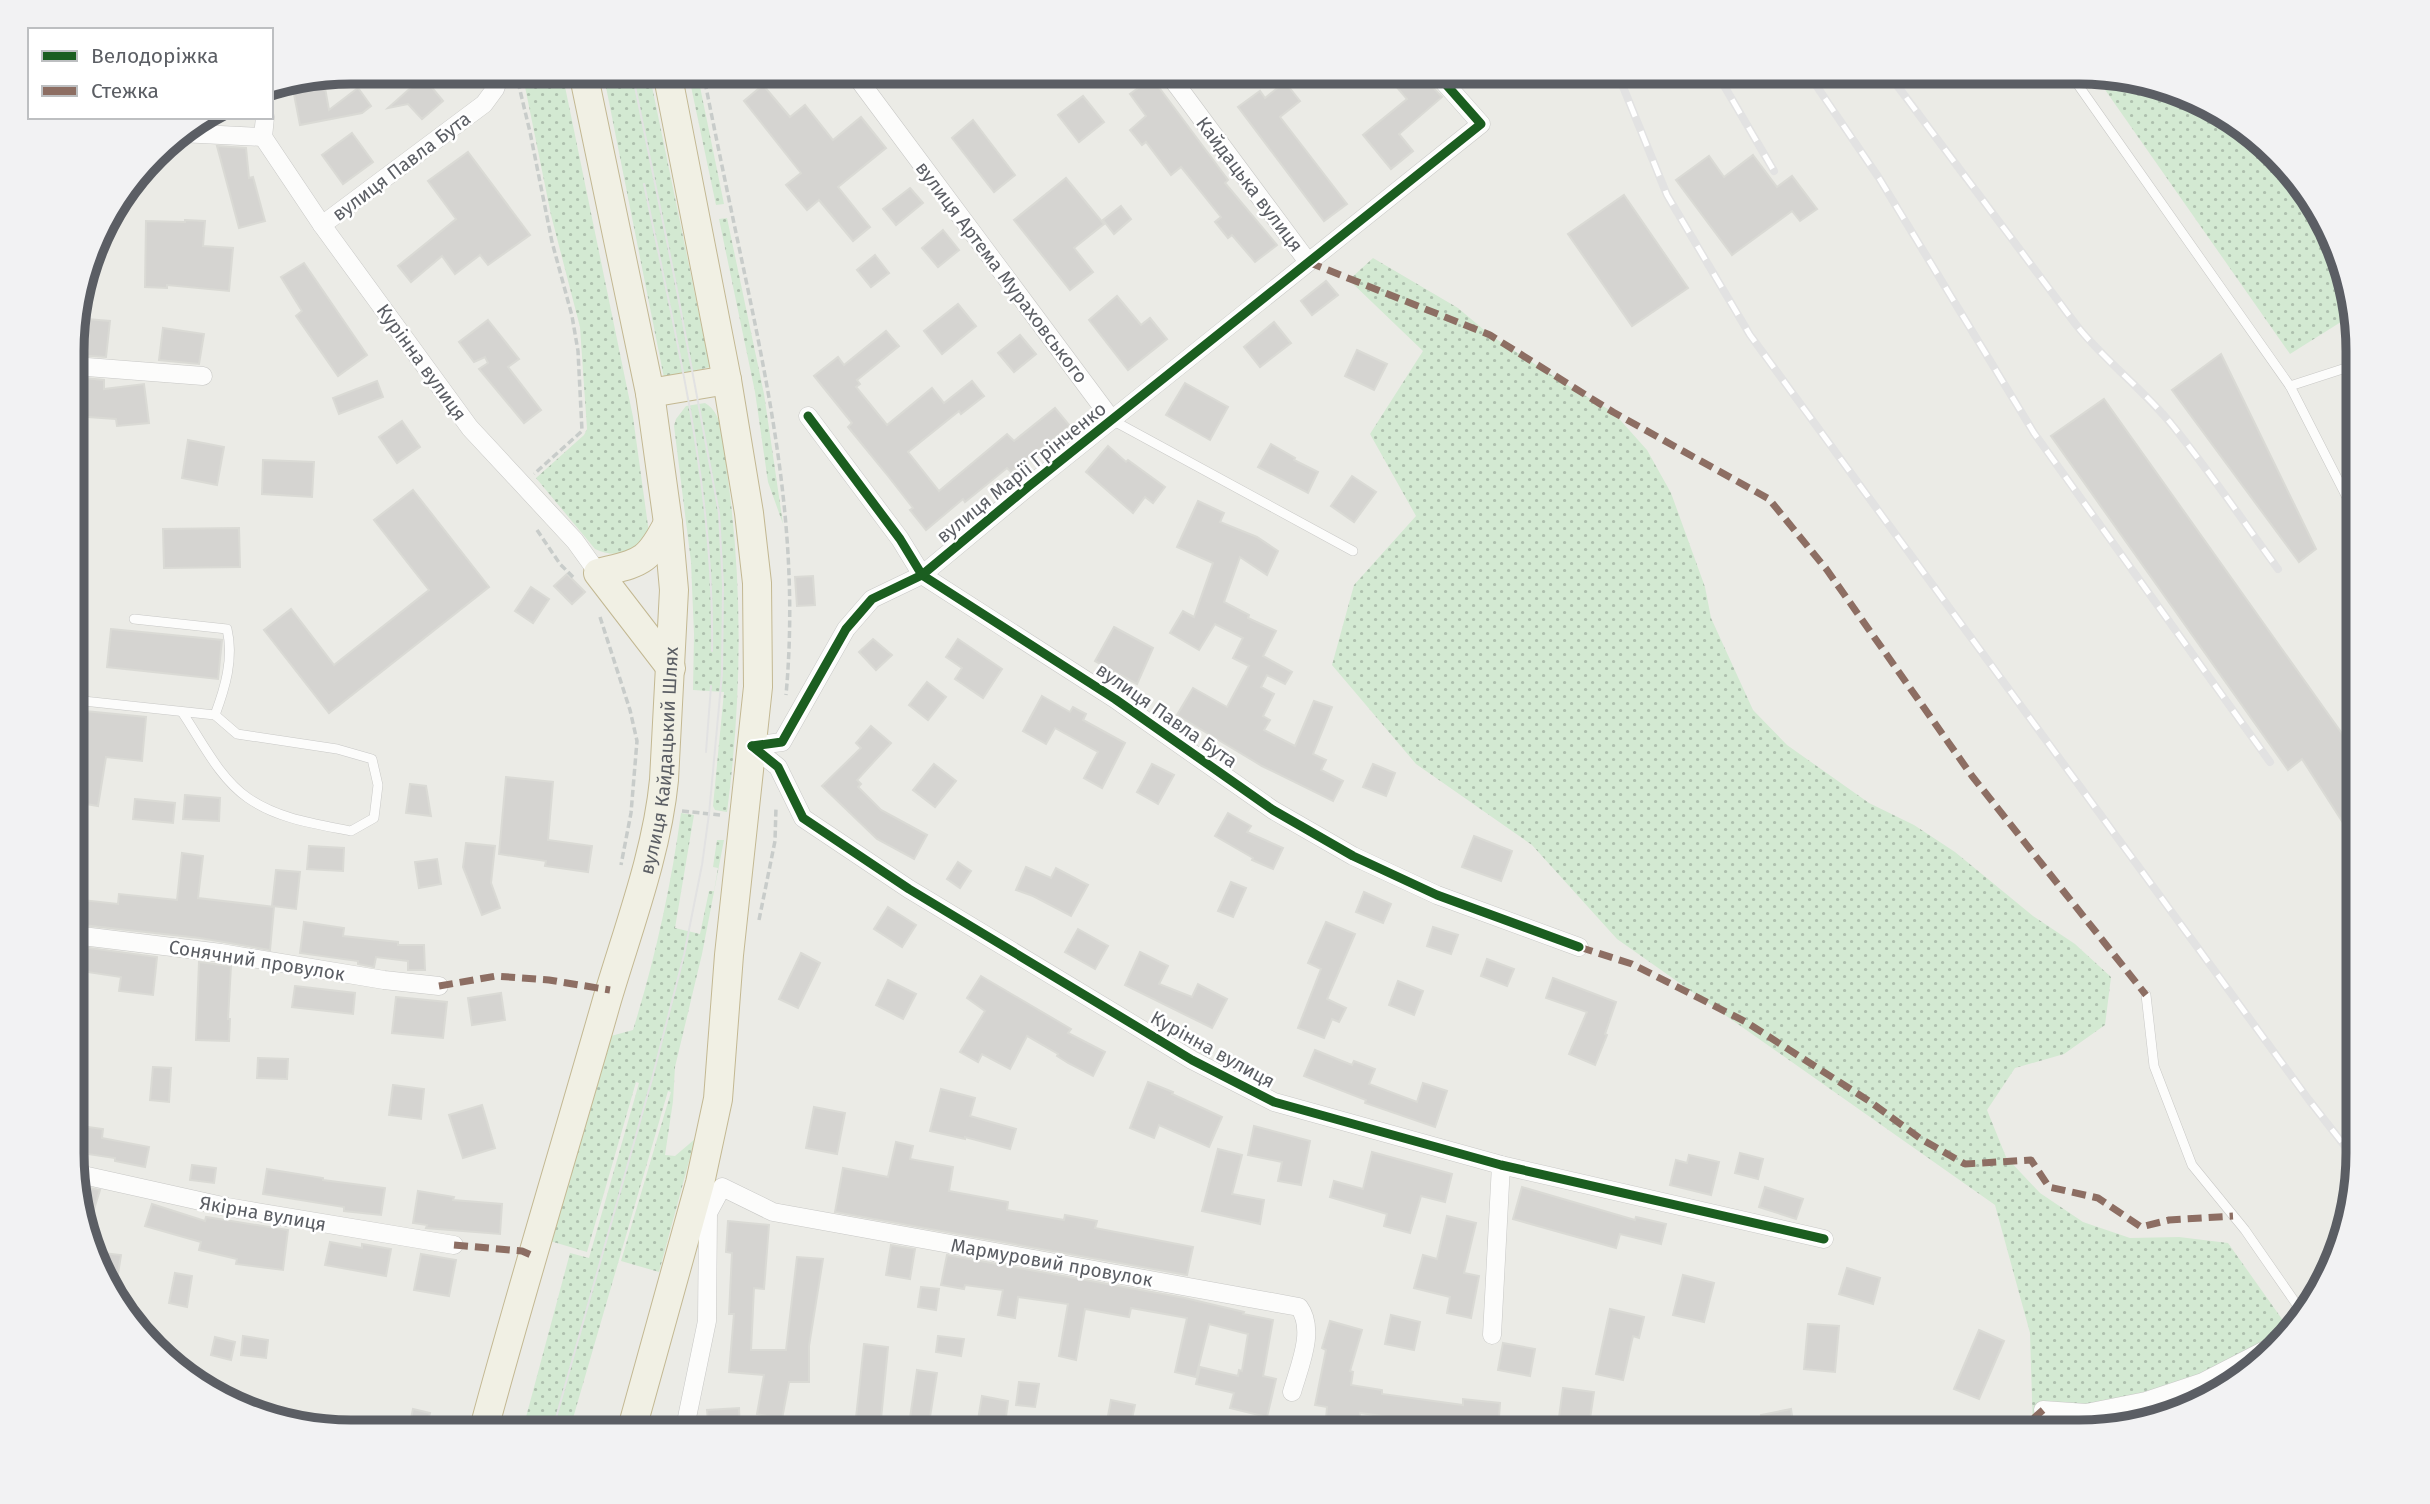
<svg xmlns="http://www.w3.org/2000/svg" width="2430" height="1504" viewBox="0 0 2430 1504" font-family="'Fira Sans',sans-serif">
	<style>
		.grass { fill: url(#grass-dots) }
		.building { fill: #d5d4d1; stroke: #dadad5; stroke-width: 2 }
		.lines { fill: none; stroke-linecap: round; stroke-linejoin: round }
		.service-casing { stroke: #c8c8c6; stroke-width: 10 }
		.minor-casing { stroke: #c8c8c6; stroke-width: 19 }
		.trunk-casing { stroke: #c3b892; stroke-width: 30 }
		.path { stroke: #c8ccca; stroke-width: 3.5; stroke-dasharray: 7 3.5; stroke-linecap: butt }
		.service { stroke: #fcfcfb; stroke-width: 9 }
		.minor { stroke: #fcfcfb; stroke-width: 18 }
		.trunk { stroke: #f1f0e4; stroke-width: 28 }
		.tram { stroke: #e2e2e2; stroke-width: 2 }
		.rail-casing { stroke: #e2e2e2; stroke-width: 8 }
		.rail { stroke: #fff; stroke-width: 5; stroke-dasharray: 16; stroke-linecap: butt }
		.quiet { stroke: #8d6e63; stroke-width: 7; stroke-dasharray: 14 7; stroke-linecap: butt }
		.cycleway-casing { stroke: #fff; stroke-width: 13 }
		.cycleway { stroke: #1b5e20; stroke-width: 9 }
		.labels { text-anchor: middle; stroke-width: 5; stroke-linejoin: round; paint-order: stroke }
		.street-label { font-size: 19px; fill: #5b5e64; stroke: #fff }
		.rim { fill: none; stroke: #5b5e64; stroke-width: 9 }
	</style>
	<defs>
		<pattern id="grass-dots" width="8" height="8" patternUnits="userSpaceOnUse" patternTransform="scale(1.75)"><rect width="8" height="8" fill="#d3e9d2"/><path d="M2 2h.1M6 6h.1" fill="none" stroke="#aec0ae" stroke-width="1.8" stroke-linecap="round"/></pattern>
	</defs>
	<rect width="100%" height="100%" fill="#ebebe6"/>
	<g class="grass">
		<path d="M522,72H562L633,417L649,533C638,553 615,559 595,549L536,478L584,435L587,429L580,327L551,215Z"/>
		<polygon points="603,72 649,72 710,367 664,378"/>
		<polygon points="688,72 697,72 724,204 716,205"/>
		<polygon points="2094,74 2152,81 2234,119 2321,212 2352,315 2290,354"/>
		<polygon points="727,218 764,394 783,524 768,482 755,392 719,219"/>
		<polygon points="1373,258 1458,308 1490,335 1572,388 1613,412 1647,450 1671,493 1705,587 1711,618 1753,710 1787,745 1869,803 1914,825 1955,852 2033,916 2075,944 2111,977 2105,1025 2064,1054 2015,1068 1987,1110 2006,1157 2040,1193 2083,1222 2130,1238 2179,1237 2228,1243 2289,1329 2229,1385 2179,1407 2118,1425 2033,1432 2030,1333 1995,1205 1617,939 1532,845 1416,764 1332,665 1354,585 1416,516 1370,434 1423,351 1349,280"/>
		<path d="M705,403C726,415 724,451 727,472C743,585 742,698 727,812L715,810L713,806L724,692L693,690L694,634L691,562L674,426L676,419L686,406Z"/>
		<path d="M681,813L694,815L675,928L700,934L709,891H714L718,868L713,867L717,840H724L702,954L675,1067L673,1101L665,1155L675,1156L695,1139L659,1272L621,1261L671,1092L668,1091L569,1432H522L570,1253L589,1258L639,1083L636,1082L587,1252L550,1241L611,1036L633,1030C655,959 671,887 681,813Z"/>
	</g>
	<g class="building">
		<polygon points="1384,72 1423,72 1426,80 1442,97 1399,134 1413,151 1391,169 1363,135 1407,99"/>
		<polygon points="323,77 329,110 358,88 371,106 362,113 300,125 292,84"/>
		<polygon points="423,77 443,101 422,119 408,104 388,108"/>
		<polygon points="1152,78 1228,180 1225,183 1277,245 1255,262 1232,235 1228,238 1215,222 1221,217 1181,167 1171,175 1146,142 1142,145 1130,130 1146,116 1130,94"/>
		<polygon points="1285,82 1300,101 1280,117 1347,204 1324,221 1238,107 1260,91 1265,98"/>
		<polygon points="763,85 790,117 805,105 833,140 861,117 886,148 838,187 870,227 853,241 819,200 807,210 786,185 801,173 744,101"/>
		<polygon points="1083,96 1104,122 1079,142 1058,115"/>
		<polygon points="973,120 1015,175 994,192 952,138"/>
		<polygon points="352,133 373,162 343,184 322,155"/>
		<polygon points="217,146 246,148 249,178 253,177 265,221 239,228"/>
		<polygon points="468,152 530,235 488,265 480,255 455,274 442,256 411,282 398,266 456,219 428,181"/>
		<polygon points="1753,155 1777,187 1792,176 1817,209 1800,221 1792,211 1732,255 1676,180 1709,156 1724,177"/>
		<polygon points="1066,178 1104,224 1074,248 1093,272 1070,290 1014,220"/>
		<polygon points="910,188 923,203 896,225 883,209"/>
		<polygon points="1624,195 1688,288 1632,326 1568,234"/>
		<polygon points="1121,206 1131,219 1114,234 1103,220"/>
		<polygon points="185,220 205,221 203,246 233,248 229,291 167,285 167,288 145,287 146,221 185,222"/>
		<polygon points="943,230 959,250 938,267 922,248"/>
		<polygon points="875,255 889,273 871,287 857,270"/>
		<polygon points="304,263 367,355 338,376 296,316 302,311 281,277"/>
		<polygon points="1326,281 1338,295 1312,315 1301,301"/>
		<polygon points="1117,296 1141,325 1150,318 1167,339 1128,370 1089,320"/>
		<polygon points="958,304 976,326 942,354 924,331"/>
		<polygon points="74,318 110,321 106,357 74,355"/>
		<polygon points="488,320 519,359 508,367 541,410 524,423 479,369 488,363 485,357 474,362 459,342"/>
		<polygon points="1274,322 1291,343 1260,367 1244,347"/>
		<polygon points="163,328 204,334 199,364 159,360"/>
		<polygon points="886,331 899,346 857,380 860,384 856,387 887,425 932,388 944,403 972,381 984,396 961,414 959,411 908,452 939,491 1007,434 1014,441 1055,408 1070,426 1011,472 1007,468 965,502 963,499 926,530 910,510 913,508 888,476 848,427 852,423 814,376 838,357 844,365"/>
		<polygon points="1020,335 1036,354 1014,372 998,353"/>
		<polygon points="1357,350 1387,364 1374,390 1345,376"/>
		<polygon points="2221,354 2316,549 2299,562 2172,390"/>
		<polygon points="74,377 104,380 104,389 144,384 149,423 117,426 116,419 74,416"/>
		<polygon points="377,381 383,397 339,414 333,398"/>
		<polygon points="1185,383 1228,407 1210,440 1166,415"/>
		<polygon points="2104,399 2358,756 2358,846 2302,759 2288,770 2051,436"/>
		<polygon points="402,421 420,447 397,463 379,437"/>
		<polygon points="188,440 224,447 217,485 182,478"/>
		<polygon points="1271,444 1295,458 1294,460 1318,472 1308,493 1258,467"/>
		<polygon points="1108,446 1126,462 1128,460 1165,487 1153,503 1145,497 1133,513 1086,472"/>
		<polygon points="263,460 314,462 312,497 262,494"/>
		<polygon points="1352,476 1376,492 1354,522 1331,506"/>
		<polygon points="413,490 489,587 329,713 264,630 291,609 334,665 429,590 374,520"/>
		<polygon points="1198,501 1224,513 1220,522 1257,537 1278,551 1267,575 1240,557 1224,602 1249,615 1248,618 1276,631 1263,656 1292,672 1285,684 1267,675 1261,687 1274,694 1263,716 1270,720 1264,730 1295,746 1314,701 1332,707 1313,754 1326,760 1321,770 1343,781 1333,801 1262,766 1177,715 1193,688 1227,707 1249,666 1233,658 1243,638 1215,624 1199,650 1170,633 1183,611 1194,617 1213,563 1177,547"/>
		<polygon points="239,528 240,567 164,568 163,529"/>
		<polygon points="567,574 585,592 572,604 554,586"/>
		<polygon points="813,576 815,605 797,606 795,577"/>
		<polygon points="531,587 549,599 533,623 515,611"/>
		<polygon points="1114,627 1153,648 1137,684 1095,661"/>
		<polygon points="111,629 222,640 218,679 107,667"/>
		<polygon points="873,639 892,655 876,670 859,652"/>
		<polygon points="958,639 1002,669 983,698 955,679 962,668 946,657"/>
		<polygon points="927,682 946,697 928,720 909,705"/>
		<polygon points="1042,696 1070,712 1073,707 1086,714 1083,720 1125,743 1102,788 1084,778 1098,752 1055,728 1046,744 1023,731"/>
		<polygon points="74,710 146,717 142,761 106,757 98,806 74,802"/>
		<polygon points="871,726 891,743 857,780 861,784 858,787 881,810 927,835 914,859 877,839 822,786 861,748 856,743"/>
		<polygon points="934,764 956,781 935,807 913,790"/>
		<polygon points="1152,764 1174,775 1158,804 1137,792"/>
		<polygon points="1373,764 1395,773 1386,796 1363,787"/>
		<polygon points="506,777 553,782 548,840 592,846 588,872 545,866 546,861 499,854"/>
		<polygon points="410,784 426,786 431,816 406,813"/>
		<polygon points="185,795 220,798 219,821 183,819"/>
		<polygon points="135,799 175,803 173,823 133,819"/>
		<polygon points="1228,813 1251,826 1247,832 1283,848 1273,869 1252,860 1253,858 1215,836"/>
		<polygon points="1474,836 1512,851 1501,881 1462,867"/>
		<polygon points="466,843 495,846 491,883 500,908 482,915 463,867"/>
		<polygon points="309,846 344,848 343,871 307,869"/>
		<polygon points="182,853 203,856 198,898 274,907 270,950 200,938 74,924 74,899 118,904 119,894 177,900"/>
		<polygon points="437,859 441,884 419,888 415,862"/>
		<polygon points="958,862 971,871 960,888 947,879"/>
		<polygon points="1026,867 1051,878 1056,868 1088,885 1071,916 1033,896 1016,890"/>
		<polygon points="276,870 300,872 296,909 272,906"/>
		<polygon points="1231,882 1246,888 1233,917 1218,911"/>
		<polygon points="1364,892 1391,904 1383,923 1356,912"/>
		<polygon points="888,907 916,925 902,947 874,929"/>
		<polygon points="304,922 344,928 343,936 398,942 398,945 424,945 425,970 408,970 408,961 376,957 374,967 358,964 358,961 300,953"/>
		<polygon points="1326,922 1355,934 1327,999 1346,1008 1339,1022 1332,1019 1324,1038 1298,1028 1321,969 1308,963"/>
		<polygon points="1433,927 1458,935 1451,954 1427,946"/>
		<polygon points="1078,929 1108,946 1095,969 1065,952"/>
		<polygon points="74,946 157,957 153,995 119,991 121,977 74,970"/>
		<polygon points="1140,952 1168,966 1159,984 1192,997 1198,984 1227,999 1212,1028 1125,985"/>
		<polygon points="801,953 820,963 798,1008 779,999"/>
		<polygon points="1487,959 1514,969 1507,986 1481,976"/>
		<polygon points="199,962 231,966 228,1019 230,1019 229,1041 196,1040"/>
		<polygon points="981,976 1071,1029 1068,1033 1105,1052 1093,1076 1068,1063 1057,1056 1058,1054 1027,1036 1010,1069 982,1054 978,1062 960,1052 985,1011 967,998"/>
		<polygon points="1553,978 1616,1002 1605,1034 1607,1035 1595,1065 1569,1054 1587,1012 1546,998"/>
		<polygon points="888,980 916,994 903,1019 876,1005"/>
		<polygon points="1398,981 1423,991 1414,1015 1389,1005"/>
		<polygon points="295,986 355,993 353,1014 292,1007"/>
		<polygon points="501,993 505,1020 472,1025 468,998"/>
		<polygon points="396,997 447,1002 443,1038 392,1033"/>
		<polygon points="1315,1050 1352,1065 1354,1061 1375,1069 1369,1084 1417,1102 1423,1083 1447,1091 1435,1127 1365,1103 1366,1100 1304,1076"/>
		<polygon points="258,1058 288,1059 287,1079 257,1078"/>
		<polygon points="153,1067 171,1068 169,1102 150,1100"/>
		<polygon points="1148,1082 1173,1092 1172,1094 1222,1117 1209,1147 1159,1125 1154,1138 1130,1128"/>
		<polygon points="393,1085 424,1089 421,1119 389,1115"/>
		<polygon points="941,1089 975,1098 970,1116 1016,1129 1010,1149 965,1137 965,1139 930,1131"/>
		<polygon points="482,1105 495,1148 463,1158 449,1115"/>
		<polygon points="814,1107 845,1113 837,1154 806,1148"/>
		<polygon points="74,1125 103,1129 102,1138 149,1147 145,1167 115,1161 115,1158 74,1152"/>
		<polygon points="1254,1126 1310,1141 1301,1185 1278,1181 1282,1162 1248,1155"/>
		<polygon points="896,1142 913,1146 910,1159 953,1167 949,1191 1008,1202 1007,1210 1064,1220 1065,1215 1097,1221 1095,1228 1193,1247 1187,1275 835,1212 843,1168 888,1177"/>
		<polygon points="1218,1149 1242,1155 1232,1194 1264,1200 1260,1224 1202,1211"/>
		<polygon points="1372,1152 1452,1174 1445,1202 1421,1196 1410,1233 1384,1226 1387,1214 1330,1197 1334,1181 1363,1189"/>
		<polygon points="1740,1153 1763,1159 1758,1179 1735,1173"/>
		<polygon points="1689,1155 1719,1162 1711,1195 1670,1185 1676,1160 1687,1163"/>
		<polygon points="192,1165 216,1168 214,1183 190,1180"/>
		<polygon points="267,1169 323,1178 323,1180 385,1188 381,1215 344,1211 344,1207 263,1194"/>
		<polygon points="74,1185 100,1190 88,1228 74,1189"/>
		<polygon points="1522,1187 1635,1220 1636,1217 1666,1224 1661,1244 1620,1234 1616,1248 1513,1219"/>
		<polygon points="1765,1187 1803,1199 1796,1219 1759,1207"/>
		<polygon points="418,1191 454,1197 453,1200 502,1204 500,1234 426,1228 427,1225 413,1223"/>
		<polygon points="152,1204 205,1221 206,1217 288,1230 283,1270 236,1264 237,1259 199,1250 201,1242 145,1226"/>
		<polygon points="1447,1216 1476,1223 1464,1273 1479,1276 1471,1318 1447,1313 1450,1297 1414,1288 1423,1255 1437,1259"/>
		<polygon points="728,1221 769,1225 764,1289 754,1288 751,1350 786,1350 797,1257 823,1259 809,1346 809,1382 789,1382 782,1419 757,1414 764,1375 729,1372 734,1314 729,1314 732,1253 726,1252"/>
		<polygon points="330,1242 362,1248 362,1244 391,1249 386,1276 325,1265"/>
		<polygon points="891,1245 915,1249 910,1279 886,1275"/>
		<polygon points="95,1252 121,1255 118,1274 102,1272"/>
		<polygon points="421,1254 456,1260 449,1296 414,1290"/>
		<polygon points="947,1255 1185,1298 1244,1312 1243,1314 1273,1320 1263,1376 1276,1379 1267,1417 1230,1408 1234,1393 1196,1384 1200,1367 1238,1376 1239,1370 1242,1371 1248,1334 1209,1324 1196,1377 1175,1372 1187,1318 1131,1308 1129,1317 1085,1309 1076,1360 1059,1356 1068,1304 1018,1297 1015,1318 998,1315 1003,1290 965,1285 964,1289 941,1285"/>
		<polygon points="1847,1268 1880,1278 1873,1304 1839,1294"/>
		<polygon points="175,1273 192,1276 187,1307 169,1303"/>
		<polygon points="1683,1275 1714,1283 1704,1322 1673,1315"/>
		<polygon points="921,1287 939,1289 936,1310 918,1307"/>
		<polygon points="1610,1309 1644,1317 1639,1338 1633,1336 1623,1380 1596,1374"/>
		<polygon points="1391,1315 1420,1322 1414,1350 1385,1344"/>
		<polygon points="1330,1321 1362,1330 1350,1371 1353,1372 1351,1385 1382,1390 1382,1394 1463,1405 1463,1399 1500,1403 1498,1432 1401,1432 1403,1419 1360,1413 1358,1432 1325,1432 1327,1407 1315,1405 1326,1350 1322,1348"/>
		<polygon points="1808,1324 1839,1326 1835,1372 1804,1369"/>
		<polygon points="1979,1330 2004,1341 1979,1399 1954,1389"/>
		<polygon points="243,1336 268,1340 266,1358 241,1355"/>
		<polygon points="938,1336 964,1339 961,1356 936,1352"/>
		<polygon points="215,1337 235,1342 231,1360 211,1355"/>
		<polygon points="1503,1343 1535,1349 1530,1376 1498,1370"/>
		<polygon points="864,1344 888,1347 880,1430 855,1427"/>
		<polygon points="917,1370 937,1373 930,1417 966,1423 965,1432 908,1432"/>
		<polygon points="1019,1382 1039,1384 1035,1407 1016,1405"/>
		<polygon points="1563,1388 1594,1392 1588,1432 1557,1432"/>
		<polygon points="982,1396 1008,1401 1004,1432 976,1432"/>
		<polygon points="1111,1400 1135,1405 1129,1432 1105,1432"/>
		<polygon points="739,1408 740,1432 709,1432 707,1410"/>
		<polygon points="413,1409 430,1413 425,1432 408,1432"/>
		<polygon points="1791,1409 1794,1429 1764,1432 1761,1415"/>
	</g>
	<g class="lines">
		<g class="service-casing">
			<g id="service">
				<polyline points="2069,72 2290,386 2358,519"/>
				<polyline points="2290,386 2358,364"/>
				<polyline points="1112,420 1353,551"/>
				<path d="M74,700L215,715C225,688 234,659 227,629L134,619"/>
				<path d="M182,712C201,740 219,778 248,798C278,819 316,824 351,831L374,818L378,785L372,759L337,749L237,734L215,715"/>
				<polyline points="2146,995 2154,1066 2192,1165 2245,1230 2304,1315"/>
			</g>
		</g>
		<g class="minor-casing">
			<g id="minor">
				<polyline points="853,72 1112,420"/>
				<polyline points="1167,72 1308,262"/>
				<polyline points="1176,84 1192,72"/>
				<polyline points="180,133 263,137"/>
				<polyline points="263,137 322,225 470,428 575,541 598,573"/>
				<polyline points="263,137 265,117"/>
				<polyline points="322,225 484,104 495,89 501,72"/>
				<polyline points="74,366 203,376"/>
				<polyline points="808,416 900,539 922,575 1115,699 1273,810 1353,856 1437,895 1579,947"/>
				<polyline points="752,746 778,767 803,818 909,889 1192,1060 1274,1102 1501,1165 1824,1239"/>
				<polyline points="752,746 782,742 846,629 872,599 922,575 1029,486 1481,124 1435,72"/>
				<polyline points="74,935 221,953 384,980 439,986"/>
				<polyline points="74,1173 227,1207 454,1245"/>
				<polyline points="1492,1335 1501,1165"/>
				<polyline points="2043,1410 2086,1413 2146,1401 2203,1382 2269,1348"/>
				<path d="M684,1432L707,1321L708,1213L722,1187L773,1212L1299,1307C1316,1330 1299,1367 1292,1392"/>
			</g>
		</g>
		<g class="trunk-casing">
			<g id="trunk">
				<polyline points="650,393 727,380"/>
				<path d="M668,523C647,564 641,562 598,573L671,668"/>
				<path id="s1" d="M483,1432C522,1287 566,1144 607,1000C628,929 657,853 664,780L674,590L668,523L650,393L583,72"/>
				<polyline points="631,1432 700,1183 718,1099 729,955 758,687 757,583 749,513 727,380 667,72"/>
			</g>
		</g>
		<g class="path">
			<path d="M703,72C717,143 732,214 747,285C776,423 799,552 786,695"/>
			<polyline points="518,82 530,132 552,242 572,316 578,351 582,431 534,474"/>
			<polyline points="537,530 560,564 575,579"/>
			<polyline points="600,617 630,710 637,741 631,813 621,865"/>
			<polyline points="682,811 720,815"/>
			<polyline points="759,920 775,841 776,807"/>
		</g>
		<use href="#service" class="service"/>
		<use href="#minor" class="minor"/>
		<use href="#trunk" class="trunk"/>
		<g class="tram">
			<path d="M644,184C676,337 715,493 712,651"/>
			<polyline points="706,752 711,686"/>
			<polyline points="552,1432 652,1079 684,955 702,865 709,814 722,674 723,585 719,513 675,280 632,72"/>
		</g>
		<g class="rail-casing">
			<g id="rail">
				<polyline points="1617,72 1667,195 1750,335 2309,1100 2358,1163"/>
				<polyline points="1716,72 1774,171"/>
				<polyline points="1807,72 1879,178 2034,433 2270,762"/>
				<path d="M1887,72L2077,326C2106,362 2144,390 2173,426C2210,472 2243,521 2278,569"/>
			</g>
		</g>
		<use href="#rail" class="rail"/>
		<g class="quiet">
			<polyline points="1308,262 1490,335 1613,412 1769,499 1827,570 1972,776 2146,995"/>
			<polyline points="1579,947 1632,964 1746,1022 1869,1101 1921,1139 1965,1164 2031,1160 2049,1187 2098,1198 2141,1227 2169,1220 2233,1216"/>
			<polyline points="439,986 496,976 549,980 610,990"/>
			<polyline points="454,1245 522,1251 531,1255"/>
			<polyline points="2018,1432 2043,1410"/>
		</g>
		<g class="cycleway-casing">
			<g id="cycleway">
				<polyline points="808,416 900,539 922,575 1115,699 1273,810 1353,856 1437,895 1579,947"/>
				<polyline points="752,746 778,767 803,818 909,889 1192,1060 1274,1102 1501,1165 1824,1239"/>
				<polyline points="752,746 782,742 846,629 872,599 922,575 1029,486 1481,124 1435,72"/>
			</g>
		</g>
		<use href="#cycleway" class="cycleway"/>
	</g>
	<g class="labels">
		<g class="street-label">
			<text transform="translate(401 166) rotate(-37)" y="7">вулиця Павла Бута</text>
			<text transform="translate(1250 184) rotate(53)" y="7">Кайдацька вулиця</text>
			<text transform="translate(1002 272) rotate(53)" y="7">вулиця Артема Мураховського</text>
			<text transform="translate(422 362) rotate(54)" y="7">Курінна вулиця</text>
			<text transform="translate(1021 472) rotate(-39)" y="7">вулиця Марії Грінченко</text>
			<text transform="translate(1167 715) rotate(35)" y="7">вулиця Павла Бута</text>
			<text dy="7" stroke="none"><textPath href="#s1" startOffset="696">вулиця Кайдацький Шлях</textPath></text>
			<text transform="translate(257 960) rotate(9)" y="7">Сонячний провулок</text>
			<text transform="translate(1213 1049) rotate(29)" y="7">Курінна вулиця</text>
			<text transform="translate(263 1213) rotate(10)" y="7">Якірна вулиця</text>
			<text transform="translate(1052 1262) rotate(10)" y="7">Мармуровий провулок</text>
		</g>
	</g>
	<path d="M0 0H2430V1504H0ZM351 84H2079A267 267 0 0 1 2346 351V1153A267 267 0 0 1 2079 1420H351A267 267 0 0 1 84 1153V351A267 267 0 0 1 351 84Z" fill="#f2f2f3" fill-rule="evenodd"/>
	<path class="rim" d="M351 84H2079A267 267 0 0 1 2346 351V1153A267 267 0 0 1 2079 1420H351A267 267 0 0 1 84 1153V351A267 267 0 0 1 351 84Z"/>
	<rect x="28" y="28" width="245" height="91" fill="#ffffff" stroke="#bdbfc1" stroke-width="2"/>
	<rect x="42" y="51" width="35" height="10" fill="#1b5e20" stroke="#bdbfc1" stroke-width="2"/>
	<text x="91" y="63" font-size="21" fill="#5b5e64">Велодоріжка</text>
	<rect x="42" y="86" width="35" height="10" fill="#8d6e63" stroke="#bdbfc1" stroke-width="2"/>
	<text x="91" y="98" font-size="21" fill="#5b5e64">Стежка</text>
</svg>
